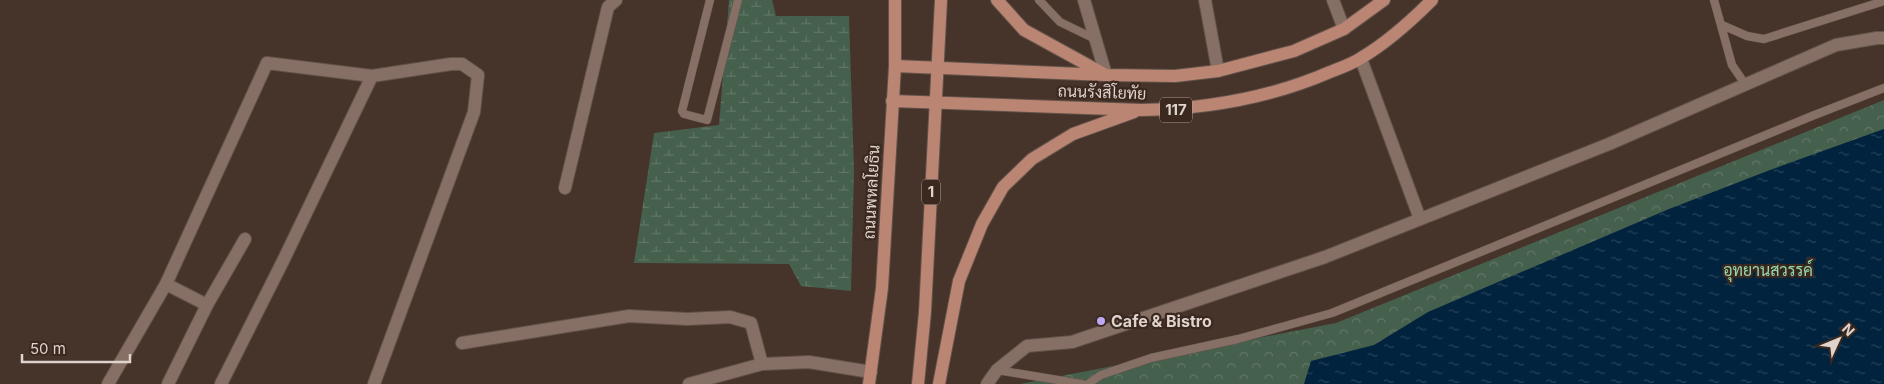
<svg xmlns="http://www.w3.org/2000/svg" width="1884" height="384" viewBox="0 0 1884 384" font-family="Inter,Sarabun,sans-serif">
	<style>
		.wetland { fill: url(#wetland-marsh) }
		.park { fill: url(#park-crowns) }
		.water { fill: url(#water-ripples) }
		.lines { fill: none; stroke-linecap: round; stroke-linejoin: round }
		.lane-casing { stroke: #62524a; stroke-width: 9 }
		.street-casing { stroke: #62524a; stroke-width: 14 }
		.primary-casing { stroke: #62524a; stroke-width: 14 }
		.lane { stroke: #867065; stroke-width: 8 }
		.street { stroke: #867065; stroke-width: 12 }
		.primary { stroke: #ba8572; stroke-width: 12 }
		.poi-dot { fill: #c0a8f3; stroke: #3b2920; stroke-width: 2 }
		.labels { text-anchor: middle; stroke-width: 4.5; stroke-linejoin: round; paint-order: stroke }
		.shield { fill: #3b2920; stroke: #aea099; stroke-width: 1 }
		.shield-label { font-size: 15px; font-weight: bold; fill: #dfd3cd }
		.street-label { font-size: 16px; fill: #dfd3cd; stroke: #3b2920 }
		.park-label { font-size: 16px; fill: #94d7aa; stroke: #3b2920 }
		.poi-label { font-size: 16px; font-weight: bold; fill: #dfd3cd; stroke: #3b2920; text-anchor: start }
	</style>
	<defs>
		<pattern id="wetland-marsh" width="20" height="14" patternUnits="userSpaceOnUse" patternTransform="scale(1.25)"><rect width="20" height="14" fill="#46604e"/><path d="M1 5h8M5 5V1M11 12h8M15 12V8" fill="none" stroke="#607666"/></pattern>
		<pattern id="park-crowns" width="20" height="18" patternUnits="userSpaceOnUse" patternTransform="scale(1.25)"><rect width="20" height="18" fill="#46604e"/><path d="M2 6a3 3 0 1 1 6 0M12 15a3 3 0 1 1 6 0" fill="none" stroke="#607666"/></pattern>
		<pattern id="water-ripples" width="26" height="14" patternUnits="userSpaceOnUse" patternTransform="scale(1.25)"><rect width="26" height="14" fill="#02233e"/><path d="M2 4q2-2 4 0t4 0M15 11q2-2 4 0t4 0" fill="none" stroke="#264259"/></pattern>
	</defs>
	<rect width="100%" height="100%" fill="#46332a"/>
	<polygon class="wetland" points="729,0 772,0 776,16 849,16 854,171 851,291 801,286 789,264 634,263 654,133 719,125"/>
	<polygon class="park" points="1884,100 1884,384 1020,384 1336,323"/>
	<polygon class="water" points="1884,129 1884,384 1304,384 1311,361 1374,345 1428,312 1669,209 1770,170"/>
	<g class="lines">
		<g class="lane-casing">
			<g id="lane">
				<polyline points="710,0 682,111 684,114 707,120 738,0"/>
				<polyline points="1039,0 1060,22 1095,39"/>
				<polyline points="1714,0 1732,65 1745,84"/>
				<polyline points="1722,25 1747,36 1764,39 1884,1"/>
				<polyline points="997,370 1082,384"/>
				<polyline points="1088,384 1101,375 1151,358 1238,339 1332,313 1812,116 1884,88"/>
			</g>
		</g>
		<g class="street-casing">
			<g id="street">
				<polyline points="1084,0 1106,75"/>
				<polyline points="1205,0 1218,71"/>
				<polyline points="1333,0 1344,29"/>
				<polyline points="1361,59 1420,219"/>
				<polyline points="565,188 608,7 616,0"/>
				<polyline points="166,284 207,305"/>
				<polyline points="462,343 629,316 687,319 730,317 751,323 762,364"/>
				<polyline points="108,384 166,284 267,63 372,76 451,64 462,64 478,75 474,112 374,384"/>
				<polyline points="168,384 207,305 245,239"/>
				<polyline points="221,384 283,261 372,76"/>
				<polyline points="689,384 762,364 809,362 871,372"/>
				<polyline points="987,384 997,370 1027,346 1072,342 1325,257 1609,144 1836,45 1877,38 1884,38"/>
			</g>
		</g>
		<g class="primary-casing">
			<g id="primary">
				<polyline points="997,0 1024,30 1104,74"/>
				<polyline points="895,66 1106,75 1175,76 1218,71 1294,51 1344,29 1384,0"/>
				<path d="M892,101L1141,110C1206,109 1270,98 1330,72C1340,68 1352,64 1361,58C1388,42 1410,22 1432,0"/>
				<polyline points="869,384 882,288 895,66 895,0"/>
				<polyline points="918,384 925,312 941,0"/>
				<polyline points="939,384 959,281 982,224 1003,187 1032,159 1073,134 1134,112"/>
			</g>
		</g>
		<use href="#lane" class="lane"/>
		<use href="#street" class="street"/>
		<use href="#primary" class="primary"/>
	</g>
	<circle class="poi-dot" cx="1101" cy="321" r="5"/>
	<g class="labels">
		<g class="shield">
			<rect x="1160" y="97.5" width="32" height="25" rx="4"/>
			<rect x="922" y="179.5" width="18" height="25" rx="4"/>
		</g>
		<g class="shield-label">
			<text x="1176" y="115">117</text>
			<text x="931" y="197">1</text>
		</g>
		<g class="street-label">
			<text transform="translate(1102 92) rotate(2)" y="6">ถนนรังสิโยทัย</text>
			<text transform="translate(871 192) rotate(-87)" y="6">ถนนพหลโยธิน</text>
		</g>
		<g class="park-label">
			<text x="1768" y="276">อุทยานสวรรค์</text>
		</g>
		<g class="poi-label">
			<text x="1111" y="327">Cafe &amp; Bistro</text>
		</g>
	</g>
	<g transform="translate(1839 339) rotate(46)" stroke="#3b2920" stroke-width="4" paint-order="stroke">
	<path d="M0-4L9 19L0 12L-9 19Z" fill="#dfd3cd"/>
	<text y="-8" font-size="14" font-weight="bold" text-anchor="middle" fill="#dfd3cd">N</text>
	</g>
	<path d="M22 354v8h108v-8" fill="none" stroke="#dfd3cd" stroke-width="2.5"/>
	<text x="30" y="354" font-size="15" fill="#dfd3cd" stroke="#3b2920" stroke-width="4" paint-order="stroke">50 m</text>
</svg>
